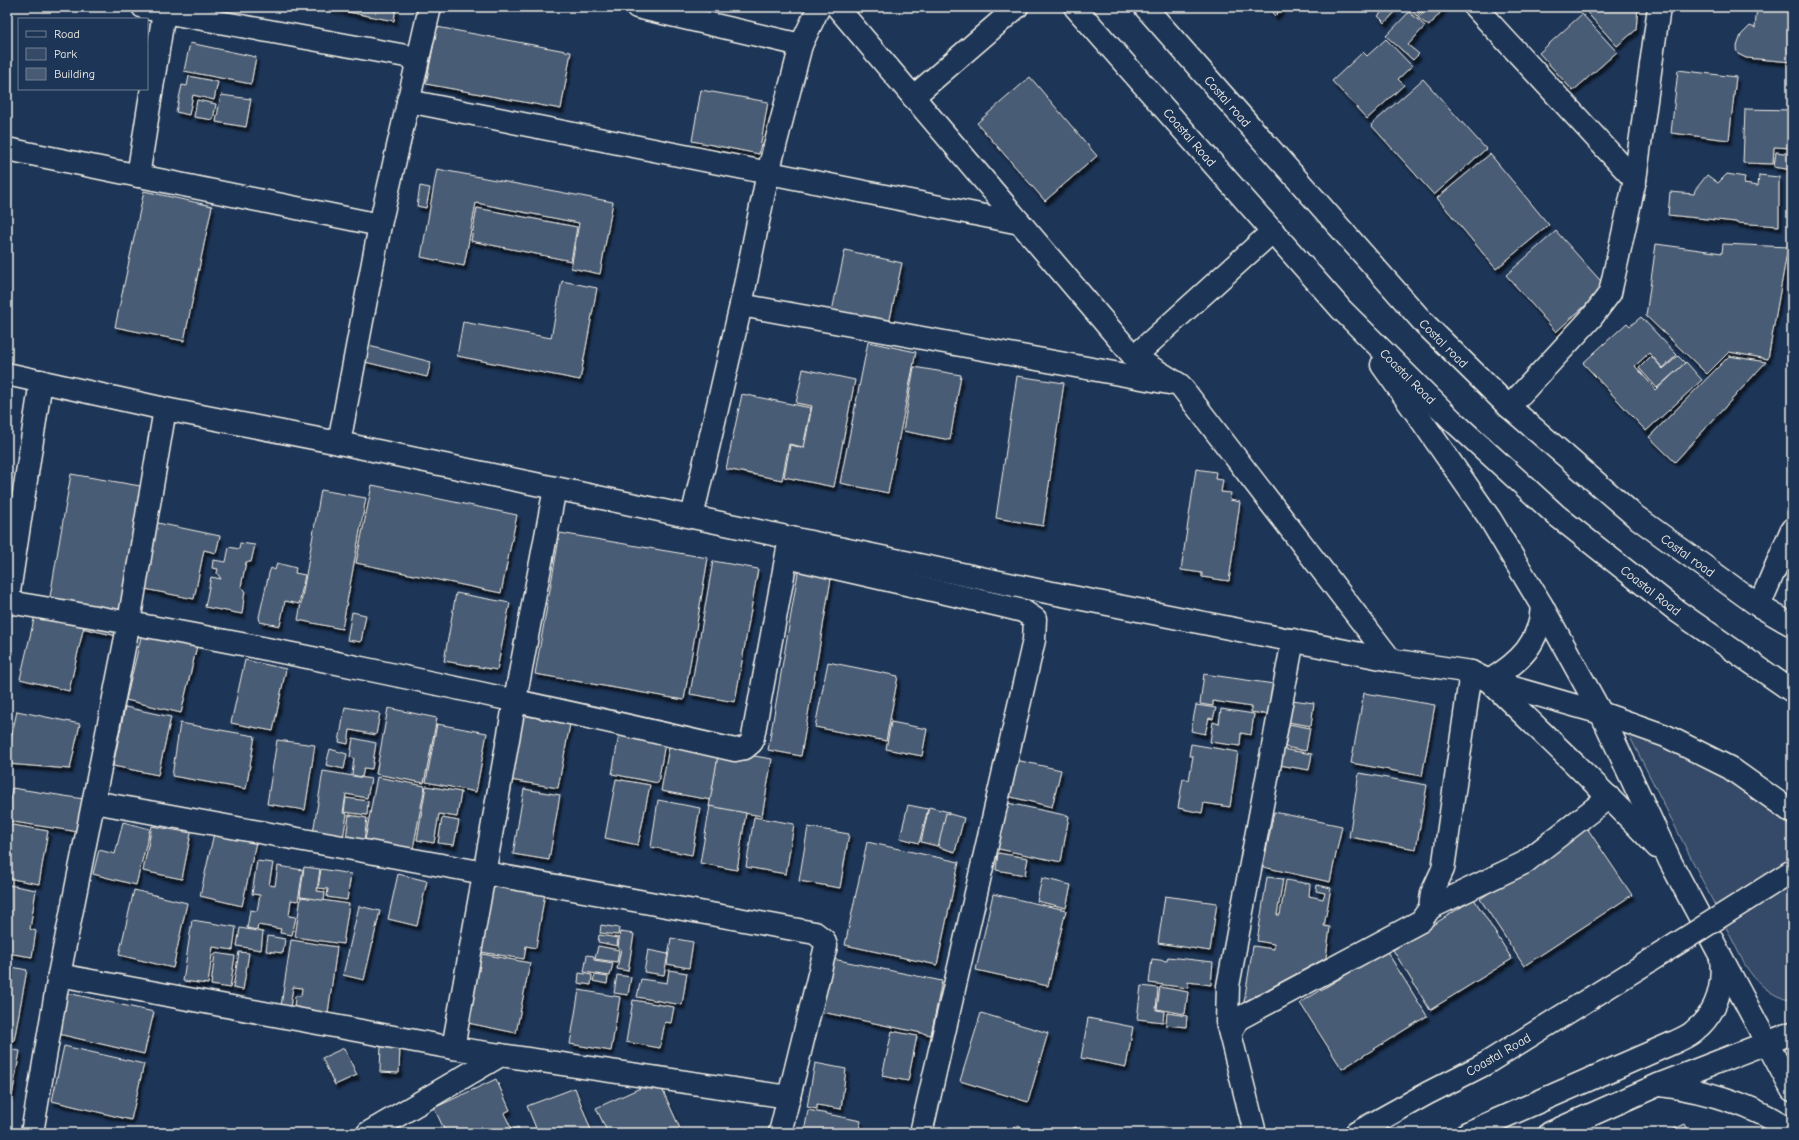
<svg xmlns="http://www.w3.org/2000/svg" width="1799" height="1140" viewBox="0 0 1799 1140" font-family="'Comic Neue',sans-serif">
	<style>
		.green { fill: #354a67; stroke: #949ea8 }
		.building { fill: #485b74; stroke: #f4f1e8; filter: url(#shadow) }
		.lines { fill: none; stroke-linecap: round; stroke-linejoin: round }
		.minor-casing { stroke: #f4f1e8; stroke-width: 25 }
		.major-casing { stroke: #f4f1e8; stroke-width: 25 }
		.highway-casing { stroke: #f4f1e8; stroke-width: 25 }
		.minor { stroke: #1d3557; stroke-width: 22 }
		.major { stroke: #1d3557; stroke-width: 22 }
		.highway { stroke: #1d3557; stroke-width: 22 }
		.highway-bridge-casing { stroke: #f4f1e8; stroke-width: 25; stroke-linecap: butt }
		.highway-bridge { stroke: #1d3557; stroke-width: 22 }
		.labels { text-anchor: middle; stroke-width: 3; stroke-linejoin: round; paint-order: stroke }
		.street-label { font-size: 13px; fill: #f4f1e8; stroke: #1d3557 }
	</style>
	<defs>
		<filter id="shadow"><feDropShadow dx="2.5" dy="4.5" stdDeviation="1" flood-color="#0009"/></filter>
	</defs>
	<rect width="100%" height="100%" fill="#1d3557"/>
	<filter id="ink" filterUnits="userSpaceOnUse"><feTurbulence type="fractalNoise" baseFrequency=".025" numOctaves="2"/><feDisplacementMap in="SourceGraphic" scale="8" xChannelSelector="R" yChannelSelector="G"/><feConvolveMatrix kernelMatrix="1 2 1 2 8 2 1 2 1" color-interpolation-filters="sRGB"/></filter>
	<g filter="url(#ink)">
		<path class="green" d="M1633,733L1715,770L1775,814L1792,829V1001C1770,996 1757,983 1745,965L1633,743L1630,737Z"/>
		<g class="building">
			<polygon points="328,7 396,7 394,21 328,8"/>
			<polygon points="1266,7 1284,7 1275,16"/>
			<polygon points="1387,7 1390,7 1395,12 1385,23 1378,16"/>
			<polygon points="1407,7 1425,7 1417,16"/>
			<polygon points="1427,7 1445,7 1429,26 1418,18"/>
			<polygon points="1582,7 1638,7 1636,30 1617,46"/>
			<polygon points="1757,7 1792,9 1792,62 1746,58 1738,54 1736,49 1741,35 1750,26 1755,28"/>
			<polygon points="1409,12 1425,26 1408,45 1419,54 1413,60 1386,36"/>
			<polygon points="1582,14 1617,52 1573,91 1539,53"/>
			<polygon points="437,27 571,52 561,109 426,84"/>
			<polygon points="1386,39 1412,66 1398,79 1404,85 1367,119 1332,81 1363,52 1367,56"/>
			<polygon points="190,43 256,57 251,84 184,71"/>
			<polygon points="1678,70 1736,77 1729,140 1671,133"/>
			<polygon points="189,76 218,82 214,100 193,95 189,115 176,112 182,85 187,86"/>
			<polygon points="1030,77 1097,156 1045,201 977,123"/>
			<polygon points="1423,79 1486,149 1434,195 1371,125"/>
			<polygon points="701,90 768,102 759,154 692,141"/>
			<polygon points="221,95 251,99 246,127 216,122"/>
			<polygon points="197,100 216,104 213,120 194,117"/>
			<polygon points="1745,109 1792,110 1792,148 1774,147 1773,164 1743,163"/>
			<polygon points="1776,152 1792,154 1792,170 1774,167"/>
			<polygon points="1490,154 1549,225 1496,269 1437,198"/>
			<polygon points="437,169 613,202 600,274 571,268 579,223 476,203 464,266 421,257"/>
			<polygon points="1727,174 1745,177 1744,184 1758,186 1759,175 1779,177 1779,226 1736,223 1736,222 1668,215 1670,192 1694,194 1695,190 1707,175 1718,183"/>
			<polygon points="420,186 430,188 426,208 417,206"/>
			<polygon points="144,191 212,206 184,341 115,327"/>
			<polygon points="477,208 577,227 571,261 471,241"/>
			<polygon points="1556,231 1606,287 1556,332 1506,275"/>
			<polygon points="1656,244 1722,253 1723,244 1788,247 1768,359 1729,352 1707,374 1646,316"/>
			<polygon points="845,250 902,263 889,324 832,311"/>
			<polygon points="562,281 597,288 580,380 457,356 463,322 551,338"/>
			<polygon points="1641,317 1677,355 1663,368 1649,353 1635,366 1656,390 1686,362 1702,380 1646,431 1583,363 1627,323 1630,326"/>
			<polygon points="868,342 916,352 888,493 840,483"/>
			<polygon points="369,346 431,362 427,377 365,362"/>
			<polygon points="1651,356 1663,369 1678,356 1685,363 1657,388 1639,368"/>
			<polygon points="1729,356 1766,362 1675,462 1649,437"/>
			<polygon points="914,367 961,375 950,440 903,431"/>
			<polygon points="803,369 855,380 834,487 784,477 790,445 804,448 812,406 796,403"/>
			<polygon points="1017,376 1064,383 1043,526 996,518"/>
			<polygon points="742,394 811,408 803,447 789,444 782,480 726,469"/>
			<polygon points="1196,469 1216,472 1215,479 1223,480 1221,492 1231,493 1230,500 1240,502 1229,581 1202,577 1202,573 1181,570"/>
			<polygon points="71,474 146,487 117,636 46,620"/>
			<polygon points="372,485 517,515 501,593 356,563"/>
			<polygon points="321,490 366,498 342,629 298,620"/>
			<polygon points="153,522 220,536 216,553 204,550 194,599 140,588"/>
			<polygon points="560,533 708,558 684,700 535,674"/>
			<polygon points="240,543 255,545 251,562 246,562 241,587 245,590 242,614 205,607 211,577 221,579 217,573 218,569 212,568 213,560 226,562 229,547 239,549"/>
			<polygon points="713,561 758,569 735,702 690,694"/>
			<polygon points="277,563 296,568 295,573 305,575 299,604 285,601 280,626 260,622 259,617 269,573 271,568 275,570"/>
			<polygon points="799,567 832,573 801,756 768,750"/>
			<polygon points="456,593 510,603 497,670 444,661"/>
			<polygon points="352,612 366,615 361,642 347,640"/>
			<polygon points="35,615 84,626 69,691 20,679"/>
			<polygon points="142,633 197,646 181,713 126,700"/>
			<polygon points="245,660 286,669 273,731 231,723"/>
			<polygon points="828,662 898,676 886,741 815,727"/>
			<polygon points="1204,674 1274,684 1270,715 1251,712 1251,707 1213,701 1213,706 1200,704"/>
			<polygon points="1364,693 1435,705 1422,776 1351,763"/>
			<polygon points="1292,700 1314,703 1311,726 1288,722"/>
			<polygon points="1196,705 1216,708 1213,719 1209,718 1205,734 1191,731"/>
			<polygon points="125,707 171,717 158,775 113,766"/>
			<polygon points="345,707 380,713 376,735 350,730 348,744 339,742"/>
			<polygon points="388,708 437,718 424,783 376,774"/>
			<polygon points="1221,709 1254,714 1251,735 1241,733 1240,746 1210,742 1213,722 1219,724"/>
			<polygon points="17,711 80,724 70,769 7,764 7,757"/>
			<polygon points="521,715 570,724 558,788 510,780"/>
			<polygon points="891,722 927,729 922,756 886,749"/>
			<polygon points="180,723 255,736 246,789 172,776"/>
			<polygon points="437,724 487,733 476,792 426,782"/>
			<polygon points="1289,724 1310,728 1306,751 1285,747"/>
			<polygon points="619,735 665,743 658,783 612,774"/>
			<polygon points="353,738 376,743 372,769 364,768 362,777 352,775 354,758 350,757"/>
			<polygon points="277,740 315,745 305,810 267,804"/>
			<polygon points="1191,744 1238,752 1230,807 1204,803 1202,813 1178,808 1183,778 1189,780 1193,756 1189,756"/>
			<polygon points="669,747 718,756 711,800 661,791"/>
			<polygon points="330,749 347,754 344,769 326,765"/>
			<polygon points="1281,749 1312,754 1309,770 1279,765"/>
			<polygon points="719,750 772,759 762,816 709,807"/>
			<polygon points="1016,760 1061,770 1052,807 1007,796"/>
			<polygon points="323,771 371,779 367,798 346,794 343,813 347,814 343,838 313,833"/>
			<polygon points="1359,773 1427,785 1416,849 1349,837"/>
			<polygon points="377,777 425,786 412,854 364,845"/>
			<polygon points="616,779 650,785 638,845 605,838"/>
			<polygon points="426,786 461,792 457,817 439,814 434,843 417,840"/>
			<polygon points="12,788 84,799 79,832 7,821"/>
			<polygon points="524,789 560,795 549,860 513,854"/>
			<polygon points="346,798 368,801 367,815 344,812"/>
			<polygon points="658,800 700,808 692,855 651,847"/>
			<polygon points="1003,802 1069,816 1061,862 994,848"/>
			<polygon points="908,805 928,809 919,843 900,838"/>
			<polygon points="710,806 746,813 737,870 700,863"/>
			<polygon points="929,807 949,812 941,847 921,842"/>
			<polygon points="1274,812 1342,826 1330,882 1263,867"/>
			<polygon points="946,813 964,818 955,852 938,847"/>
			<polygon points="349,815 367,818 364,841 346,839"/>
			<polygon points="754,817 794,824 786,874 746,867"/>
			<polygon points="442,818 459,821 454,845 438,843"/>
			<polygon points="123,822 150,829 136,885 93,874 99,850 115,854"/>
			<polygon points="7,824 48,831 39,884 7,878"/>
			<polygon points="152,826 191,833 182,879 143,871"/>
			<polygon points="808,827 849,834 840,888 799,881"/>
			<polygon points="1587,828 1632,895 1524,966 1480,899"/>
			<polygon points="214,833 256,842 242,906 200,896"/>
			<polygon points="867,842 959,862 937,965 845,945"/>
			<polygon points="998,853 1028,858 1025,875 996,870"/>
			<polygon points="257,861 273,863 269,885 275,886 278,866 303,870 298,901 291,900 289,916 296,917 292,935 280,933 281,929 258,925 257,930 247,928 250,910 257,911 260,895 252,894"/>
			<polygon points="304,867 320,869 317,891 325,892 324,901 300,897"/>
			<polygon points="321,869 351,874 347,900 327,897 328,889 318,888"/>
			<polygon points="398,874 427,881 417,926 388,919"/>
			<polygon points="1267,877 1283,879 1277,915 1280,915 1286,880 1310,884 1309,896 1323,899 1325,893 1316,891 1317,885 1331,888 1324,926 1330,927 1326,958 1244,1002 1253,946 1274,949 1274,944 1257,941"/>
			<polygon points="1042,878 1071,885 1066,908 1037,901"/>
			<polygon points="492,884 545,893 536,948 526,946 524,959 481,952"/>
			<polygon points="9,885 36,890 30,929 36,931 32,957 7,953 7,894 8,895"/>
			<polygon points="134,890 187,903 173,968 119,955"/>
			<polygon points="993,894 1066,910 1048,986 976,970"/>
			<polygon points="1165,896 1217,903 1210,951 1158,943"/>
			<polygon points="301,897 349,904 343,944 295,937"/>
			<polygon points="1474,899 1512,959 1430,1010 1393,950"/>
			<polygon points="359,906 380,911 364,980 343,975"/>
			<polygon points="192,920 236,927 233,950 213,947 208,984 183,981"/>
			<polygon points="601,925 619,928 618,935 600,933"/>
			<polygon points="240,928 263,932 261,950 237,946"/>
			<polygon points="620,932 634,934 628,971 617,969 621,949 618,948"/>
			<polygon points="599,935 618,938 617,946 598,942"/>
			<polygon points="268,936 285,939 283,953 266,951"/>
			<polygon points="671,938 693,942 689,968 667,964"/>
			<polygon points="291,940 337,947 328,1013 294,1009 295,996 301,996 302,988 293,987 290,1008 281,1006"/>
			<polygon points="598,946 619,950 617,962 595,959"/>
			<polygon points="648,950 668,954 664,975 644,972"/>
			<polygon points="1386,950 1427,1016 1342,1069 1300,1003"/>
			<polygon points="239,952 249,953 243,990 233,988"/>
			<polygon points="215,953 235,956 230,988 211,985"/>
			<polygon points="477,953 530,963 516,1033 463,1022"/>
			<polygon points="587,955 594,956 594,960 613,963 610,976 584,972"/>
			<polygon points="1168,957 1213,962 1211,985 1188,982 1188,988 1149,983 1152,959 1167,961"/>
			<polygon points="833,959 942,981 931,1035 822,1012"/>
			<polygon points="7,966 27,970 14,1041 7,1039"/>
			<polygon points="669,970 687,973 682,1005 637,997 641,979 667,983"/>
			<polygon points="579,973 592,975 591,985 578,983"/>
			<polygon points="595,975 608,977 607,984 593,981"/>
			<polygon points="617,975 631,977 628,995 614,993"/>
			<polygon points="1141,986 1158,988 1156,1010 1164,1011 1163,1022 1137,1019"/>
			<polygon points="1160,987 1188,992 1185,1014 1157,1009"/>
			<polygon points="579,990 620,997 611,1051 570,1044"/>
			<polygon points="63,992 154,1012 144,1054 54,1033"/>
			<polygon points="633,1000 674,1007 671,1023 665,1022 660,1048 626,1042"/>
			<polygon points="981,1013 1048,1033 1028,1102 960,1081"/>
			<polygon points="1167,1013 1187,1016 1186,1027 1166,1025"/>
			<polygon points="1088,1018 1133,1027 1126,1067 1081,1058"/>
			<polygon points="892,1031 917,1036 908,1081 882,1076"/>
			<polygon points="381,1045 400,1046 399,1073 380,1072"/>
			<polygon points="64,1046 144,1064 131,1120 52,1101"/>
			<polygon points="344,1048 357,1075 335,1085 322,1058"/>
			<polygon points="7,1049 20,1051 12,1096 7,1095"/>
			<polygon points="815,1063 846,1069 841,1109 817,1105 817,1109 807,1107"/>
			<polygon points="496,1079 510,1110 504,1113 512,1130 518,1127 521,1133 476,1133 473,1129 465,1133 446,1133 434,1108"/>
			<polygon points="658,1080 682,1133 608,1133 596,1108"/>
			<polygon points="575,1088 592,1133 538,1133 527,1106"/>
			<polygon points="808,1110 861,1121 858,1133 804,1133"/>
			<polygon points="1685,1124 1690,1133 1666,1133"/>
			<polygon points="1019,1125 1022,1133 1001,1133"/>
			<polygon points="1076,1127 1079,1133 1062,1133"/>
		</g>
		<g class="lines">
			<g class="minor-casing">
				<g id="minor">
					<polyline points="143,7 164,12 165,7"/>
					<polyline points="637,7 801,45"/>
					<polyline points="837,7 1134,357 1180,385 1391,660"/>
					<polyline points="1475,7 1635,180"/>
					<polyline points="913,97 1017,7"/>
					<polyline points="408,101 1020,223"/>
					<polyline points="7,149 380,225"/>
					<polyline points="138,176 164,12 417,58"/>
					<polyline points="741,305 1169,383"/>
					<polyline points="1134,357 1273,231"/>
					<polyline points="7,374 165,409 339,443 555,488 1042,591 1391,660 1471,672 1489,681 1601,713 1666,736 1730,768 1792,812"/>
					<polyline points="1509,407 1592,317 1610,293 1635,180 1659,7"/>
					<polyline points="339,443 380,225 430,7"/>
					<polyline points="692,517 741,305 768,173 801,45 819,7"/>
					<polyline points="787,557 1003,606 1023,611 1035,619 1034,640 921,1133"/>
					<path d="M8,602C252,642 494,695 735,750L745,748L752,742L790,538"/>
					<polyline points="7,605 41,381"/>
					<polyline points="1759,606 1792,529"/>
					<polyline points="94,802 815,933 824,940 826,946 780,1133"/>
					<polyline points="1430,908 1524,863 1609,797"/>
					<polyline points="59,975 453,1048 789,1097"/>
					<polyline points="1230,1033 1238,1019 1421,921 1430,908 1432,893 1443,869 1471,672"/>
					<polyline points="453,1048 515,700 555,488"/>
					<polyline points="32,1133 59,975 129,622 165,409"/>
					<polyline points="368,1133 501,1055"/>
					<polyline points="1255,1133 1227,1022 1228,986 1293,640"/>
				</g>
			</g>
			<g class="major-casing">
				<polyline id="major" points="1767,1043 1792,1090"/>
			</g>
			<g class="highway-casing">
				<g id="highway">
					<polyline points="1075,7 1341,309 1452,420 1556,515 1677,611 1792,691"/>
					<polyline points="1145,7 1424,323 1509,407 1635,516 1759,606 1792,625"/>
					<polyline points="1382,365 1422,421 1490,519 1542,606 1601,713 1670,861 1767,1043"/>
					<path d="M1542,606C1540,643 1520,662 1489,681C1545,736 1603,789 1657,847"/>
					<path d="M1661,1085C1708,1091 1752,1104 1792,1131"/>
					<polyline points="1356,1133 1428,1093 1485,1064 1637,969"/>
					<path d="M1467,1133L1675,1042C1681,1039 1689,1036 1694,1031C1717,1013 1724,986 1721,958"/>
					<polyline points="1550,1133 1658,1085 1792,1033"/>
				</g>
			</g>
			<use href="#minor" class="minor"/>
			<use href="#major" class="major"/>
			<use href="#highway" class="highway"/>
			<g class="highway-bridge-casing">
				<polyline id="highway-bridge" points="1637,969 1792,871"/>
			</g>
			<use href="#highway-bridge" class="highway-bridge"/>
		</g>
	</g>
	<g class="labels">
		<g class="street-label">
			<text transform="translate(1228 101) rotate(49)" y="5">Costal road</text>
			<text transform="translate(1190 137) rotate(49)" y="5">Coastal Road</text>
			<text transform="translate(1444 343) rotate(45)" y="5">Costal road</text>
			<text transform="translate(1408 376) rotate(45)" y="5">Coastal Road</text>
			<text transform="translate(1688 555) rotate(36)" y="5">Costal road</text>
			<text transform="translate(1651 590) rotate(38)" y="5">Coastal Road</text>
			<text transform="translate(1498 1054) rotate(-30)" y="5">Coastal Road</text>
		</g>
	</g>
	<rect width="1799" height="1140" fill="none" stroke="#1d3557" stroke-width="24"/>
	<rect x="12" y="12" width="1775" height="1116" fill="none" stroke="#f4f1e8" stroke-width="1.5" filter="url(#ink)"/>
	<rect x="18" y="18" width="130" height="72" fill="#1d3557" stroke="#738091"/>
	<rect x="26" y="31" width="20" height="6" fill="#1d3557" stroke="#738091"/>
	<text x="54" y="38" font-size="12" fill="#f4f1e8">Road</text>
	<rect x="26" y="48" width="20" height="12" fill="#354a67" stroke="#738091"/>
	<text x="54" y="58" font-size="12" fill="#f4f1e8">Park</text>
	<rect x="26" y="68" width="20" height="12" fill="#485b74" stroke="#738091"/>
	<text x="54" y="78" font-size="12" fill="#f4f1e8">Building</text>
</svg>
